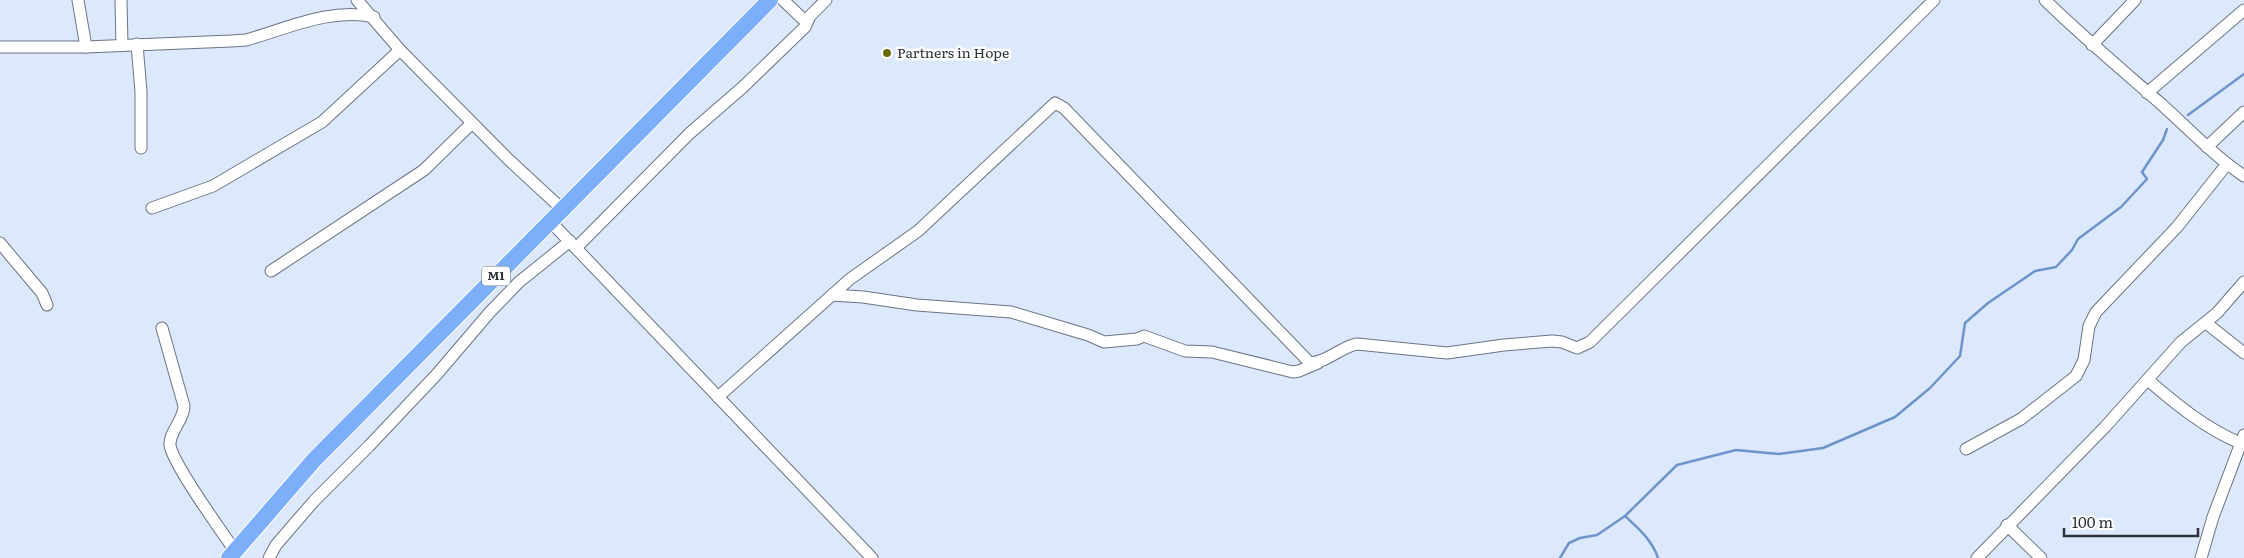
<svg xmlns="http://www.w3.org/2000/svg" width="2244" height="558" viewBox="0 0 2244 558" font-family="Literata,serif">
	<style>
		.lines { fill: none; stroke-linecap: round; stroke-linejoin: round }
		.stream { stroke: #6f94cb; stroke-width: 2.5 }
		.minor-casing { stroke: #6a7585; stroke-width: 13 }
		.highway-casing { stroke: #fff; stroke-width: 18 }
		.minor { stroke: #fff; stroke-width: 11 }
		.highway { stroke: #7caefa; stroke-width: 16 }
		.poi-dot { fill: #6b6904; stroke: #fff; stroke-width: 2 }
		.labels { text-anchor: middle; stroke-width: 5; stroke-linejoin: round; paint-order: stroke }
		.shield { fill: #fff; stroke: #6d7075; stroke-width: 1 }
		.shield-label { font-size: 12px; font-weight: bold; fill: #2e333a }
		.poi-label { font-size: 14px; fill: #2e333a; stroke: #fff; text-anchor: start }
	</style>
	<rect width="100%" height="100%" fill="#dce8fb"/>
	<g class="lines">
		<g class="stream">
			<polyline points="2188,115 2244,74"/>
			<path d="M1625,516C1639,529 1652,540 1658,558"/>
			<polyline points="1560,558 1569,543 1580,538 1597,535 1625,516 1677,465 1736,450 1779,454 1823,448 1895,417 1930,388 1960,356 1965,323 1988,303 2035,271 2056,267 2072,250 2078,239 2121,207 2147,179 2142,172 2163,140 2167,129"/>
		</g>
		<g class="minor-casing">
			<g id="minor">
				<polyline points="78,0 86,47"/>
				<polyline points="121,0 122,45"/>
				<polyline points="357,0 400,50 508,159 562,209"/>
				<polyline points="783,0 806,22"/>
				<path d="M2045,0C2082,36 2121,69 2160,103C2188,128 2213,155 2244,176"/>
				<polyline points="137,44 141,92 141,148"/>
				<polyline points="2092,45 2135,0"/>
				<path d="M0,47H86L231,41L246,40C286,29 331,7 374,17"/>
				<polyline points="2147,93 2244,10"/>
				<polyline points="2207,147 2244,112"/>
				<polyline points="152,208 213,186 322,122 400,50"/>
				<polyline points="550,221 872,558"/>
				<polyline points="0,243 42,293 47,305"/>
				<polyline points="577,247 690,133 743,87 805,27 810,16 826,0"/>
				<polyline points="271,271 424,170 472,123"/>
				<polyline points="832,295 863,297 917,305 1011,312 1088,335 1104,342 1137,339 1144,336 1185,351 1212,352 1293,372 1299,371 1318,363"/>
				<polyline points="2206,323 2244,353"/>
				<path d="M162,328L184,406C184,420 169,432 170,445C172,463 222,532 235,551"/>
				<path d="M2148,380C2177,405 2205,428 2240,443"/>
				<path d="M718,397L850,279L918,231L1055,103L1064,108L1309,362C1322,366 1342,346 1357,344L1447,353L1504,345L1552,341L1562,342L1577,348L1590,342L1934,0"/>
				<polyline points="1966,449 2021,419 2076,376 2084,360 2089,326 2096,312 2177,227 2227,164"/>
				<polyline points="2007,525 2041,558"/>
				<polyline points="269,558 276,545 314,501 369,446 437,374 490,312 519,282 570,241"/>
				<polyline points="1977,558 2105,427 2181,342 2217,313 2244,282"/>
				<polyline points="2201,558 2213,517 2244,435"/>
			</g>
		</g>
		<g class="highway-casing">
			<polyline id="highway" points="229,558 314,460 770,0"/>
		</g>
		<use href="#minor" class="minor"/>
		<use href="#highway" class="highway"/>
	</g>
	<circle class="poi-dot" cx="887" cy="53" r="5"/>
	<g class="labels">
		<rect class="shield" x="482" y="266.5" width="28" height="19" rx="4"/>
		<g class="shield-label">
			<text x="496" y="280">M1</text>
		</g>
		<g class="poi-label">
			<text x="897" y="58">Partners in Hope</text>
		</g>
	</g>
	<path d="M2064 528v8h134v-8" fill="none" stroke="#2e333a" stroke-width="2.5"/>
	<text x="2072" y="528" font-size="15" fill="#2e333a" stroke="#ffffff" stroke-width="4" paint-order="stroke">100 m</text>
</svg>
